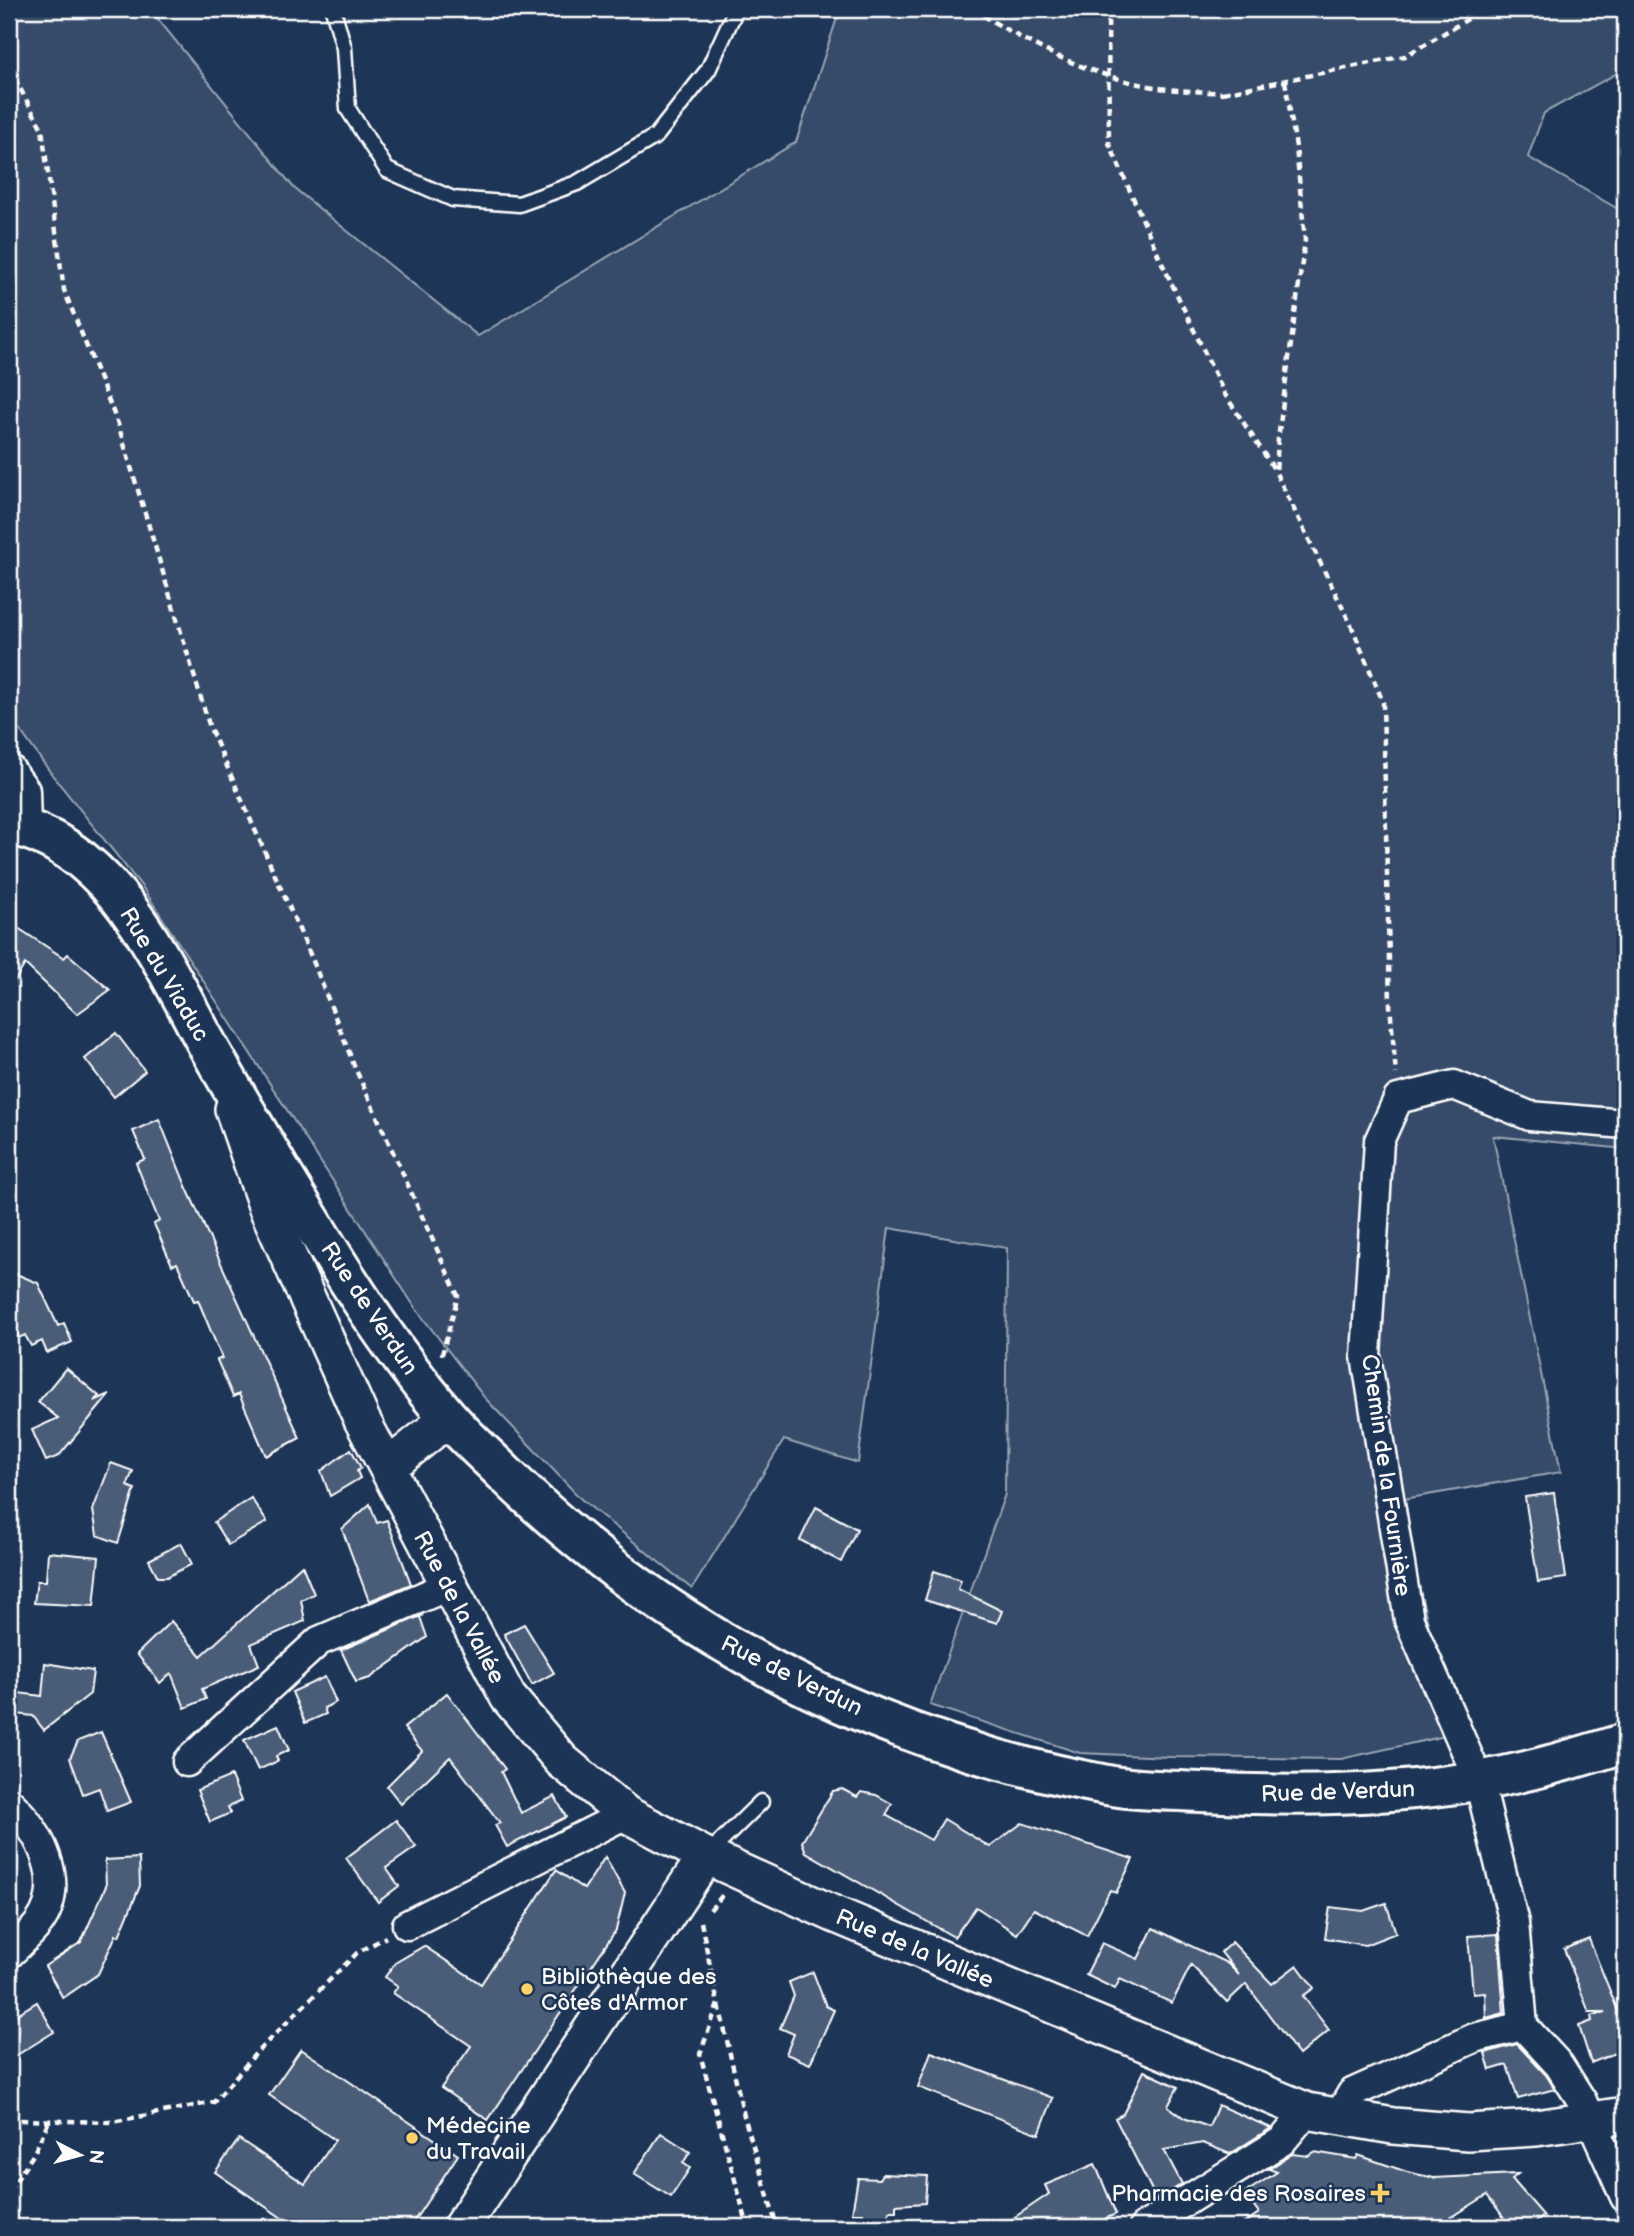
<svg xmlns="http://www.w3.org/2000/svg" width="1634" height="2236" viewBox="0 0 1634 2236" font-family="'Balsamiq Sans',sans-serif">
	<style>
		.green { fill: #364b69; stroke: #9aa5b4; stroke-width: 2 }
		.building { fill: #4a5d79; stroke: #fff; stroke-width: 2 }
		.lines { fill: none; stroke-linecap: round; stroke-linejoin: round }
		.service-casing { stroke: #fff; stroke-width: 19 }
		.minor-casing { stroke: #fff; stroke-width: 33 }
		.tertiary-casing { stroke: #fff; stroke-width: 40 }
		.secondary-casing { stroke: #fff; stroke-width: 44 }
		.path { stroke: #fff; stroke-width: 4.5; stroke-dasharray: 7 5; stroke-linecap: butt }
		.service { stroke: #1d3557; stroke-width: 14 }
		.minor { stroke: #1d3557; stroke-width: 28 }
		.tertiary { stroke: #1d3557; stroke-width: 35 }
		.secondary { stroke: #1d3557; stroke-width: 38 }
		.path-bridge { stroke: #fff; stroke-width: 4.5; stroke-dasharray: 7 5; stroke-linecap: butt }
		.poi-dot { fill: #ffd166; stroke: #1d3557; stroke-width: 2.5 }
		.labels { text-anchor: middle; stroke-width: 5; stroke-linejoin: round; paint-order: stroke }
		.street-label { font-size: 23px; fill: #fff; stroke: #1d3557 }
		.poi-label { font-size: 23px; fill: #fff; stroke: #1d3557; text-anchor: start }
	</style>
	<rect width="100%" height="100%" fill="#1d3557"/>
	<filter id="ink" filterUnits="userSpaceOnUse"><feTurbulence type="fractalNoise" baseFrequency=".0143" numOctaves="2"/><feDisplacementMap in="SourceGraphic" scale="14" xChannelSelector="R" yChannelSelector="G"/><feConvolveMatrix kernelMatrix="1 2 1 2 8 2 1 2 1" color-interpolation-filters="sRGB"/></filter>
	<g filter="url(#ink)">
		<polygon class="green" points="9,9 150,9 294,188 478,336 796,142 840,9 1625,9 1625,69 1544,113 1528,157 1625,213 1625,1149 1493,1136 1561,1472 1398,1500 1432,1640 1468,1731 1341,1759 1169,1757 1080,1753 930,1705 1005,1494 1007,1248 889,1228 858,1463 784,1440 692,1589 581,1499 484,1397 416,1309 143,888 53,776 9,715"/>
		<g class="building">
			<polygon points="18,928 64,958 68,954 110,990 77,1014 25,964 9,990 9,942"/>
			<polygon points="116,1033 145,1071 114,1097 85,1059"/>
			<polygon points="159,1119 186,1186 300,1438 266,1456 239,1394 233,1397 217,1360 222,1358 198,1300 194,1301 177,1263 172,1265 154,1224 159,1221 136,1163 145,1159 133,1131"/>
			<polygon points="9,1271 38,1283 58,1326 64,1323 72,1342 47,1353 42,1341 31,1346 25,1335 19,1338 9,1317"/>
			<polygon points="66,1368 99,1396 94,1401 110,1394 59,1456 46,1461 32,1430 58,1418 38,1402"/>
			<polygon points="351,1449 361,1468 357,1471 360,1478 330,1496 321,1471"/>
			<polygon points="111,1463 133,1471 127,1486 135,1489 118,1543 97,1535 93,1510"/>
			<polygon points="1554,1493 1566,1578 1538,1582 1525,1497"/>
			<polygon points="251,1498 267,1522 228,1545 214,1522"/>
			<polygon points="370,1504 377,1523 387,1520 411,1584 369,1601 342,1529"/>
			<polygon points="816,1507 857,1529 841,1562 800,1540"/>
			<polygon points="181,1543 192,1564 167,1577 158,1577 149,1560"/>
			<polygon points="48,1552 99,1557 94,1606 34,1603 37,1581 46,1581"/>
			<polygon points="302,1565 314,1594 301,1600 305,1621 251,1644 259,1665 202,1689 206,1699 185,1708 171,1673 160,1683 137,1654 171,1621 201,1656"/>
			<polygon points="934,1571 961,1580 958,1589 1002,1611 997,1623 925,1600"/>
			<polygon points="423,1615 420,1617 427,1637 370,1678 356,1682 341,1650"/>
			<polygon points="524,1624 554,1673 532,1685 504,1634"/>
			<polygon points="45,1663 93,1671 90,1694 44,1730 33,1716 16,1714 19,1693 42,1696"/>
			<polygon points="325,1677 336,1702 324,1708 326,1714 305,1723 292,1692"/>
			<polygon points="447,1693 505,1769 501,1772 521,1813 555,1796 566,1817 507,1847 495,1825 500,1823 450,1757 401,1804 387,1786 422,1751 404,1728"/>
			<polygon points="278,1725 289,1750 276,1756 278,1761 258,1770 244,1740"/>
			<polygon points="101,1732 131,1802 107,1811 99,1788 83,1794 70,1758 78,1741"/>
			<polygon points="231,1776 241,1801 228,1807 231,1813 210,1822 197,1790"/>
			<polygon points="842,1789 857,1797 861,1792 876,1795 892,1804 886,1815 931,1840 944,1819 990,1847 1022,1823 1133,1859 1116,1893 1110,1890 1087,1936 1034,1909 1017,1934 976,1907 954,1937 806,1852 802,1842 833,1791"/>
			<polygon points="396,1820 416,1847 386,1868 399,1886 378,1902 346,1858"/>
			<polygon points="605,1857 625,1893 616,1930 488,2120 441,2088 471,2046 393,1993 398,1986 385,1977 395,1963 424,1946 481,1984 556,1870 584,1889"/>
			<polygon points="139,1858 140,1886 119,1936 116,1935 98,1974 63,1998 45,1966 81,1942 106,1886 105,1860"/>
			<polygon points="1386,1903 1396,1933 1365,1945 1325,1938 1330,1907 1363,1911"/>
			<polygon points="1153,1928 1227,1963 1239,1975 1221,1952 1232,1942 1272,1984 1297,1965 1314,1988 1303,1996 1329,2030 1299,2055 1246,1984 1227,2002 1191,1965 1172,2003 1120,1979 1115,1989 1086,1975 1102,1943 1138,1959"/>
			<polygon points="1498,1934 1504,2013 1486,2018 1485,1993 1473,1994 1468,1936"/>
			<polygon points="1589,1939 1618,2011 1625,2008 1625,2049 1591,2063 1579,2026 1592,2021 1591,2016 1605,2012 1589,2012 1564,1949"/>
			<polygon points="813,1972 826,2006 834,2010 810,2064 786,2054 794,2034 780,2028 794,1996 789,1982"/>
			<polygon points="37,2002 54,2032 9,2060 9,2019"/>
			<polygon points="1517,2044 1546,2075 1555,2089 1518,2099 1507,2065 1490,2070 1485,2053"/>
			<polygon points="301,2049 458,2155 410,2227 295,2227 215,2172 239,2139 305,2184 335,2140 269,2095"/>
			<polygon points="931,2052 1053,2098 1039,2134 918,2087"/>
			<polygon points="1144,2071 1178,2087 1168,2106 1184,2118 1209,2127 1218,2105 1271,2128 1230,2154 1203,2143 1164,2150 1182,2184 1157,2200 1115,2118 1123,2114"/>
			<polygon points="661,2133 690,2152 683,2163 690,2168 671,2197 634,2174"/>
			<polygon points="1314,2152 1356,2159 1358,2155 1407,2172 1434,2178 1518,2174 1512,2179 1544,2216 1530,2227 1511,2227 1487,2195 1436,2227 1238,2227 1259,2213 1245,2193 1277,2172 1269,2169 1292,2154 1309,2156"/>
			<polygon points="1095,2164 1116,2214 1087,2227 1000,2227 1049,2194 1045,2185"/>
			<polygon points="882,2174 927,2176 925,2203 896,2205 896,2211 889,2211 888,2227 863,2227 863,2213 852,2213 858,2178 879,2179"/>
		</g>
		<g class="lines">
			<g class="service-casing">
				<g id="service">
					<polyline points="333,9 344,48 348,109 387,170 453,199 519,204 577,183 656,136 708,70 736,9"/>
					<polyline points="707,1855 761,1802"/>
				</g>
			</g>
			<g class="minor-casing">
				<g id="minor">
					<polyline points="9,768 25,790 26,828"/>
					<polyline points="1625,1124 1530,1116 1454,1085 1398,1099 1379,1141 1366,1356 1409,1620 1479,1781 1514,1923 1523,2026 1559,2065 1582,2101 1625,2197"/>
					<polyline points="187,1762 319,1641 448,1586"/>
					<path d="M9,1802C40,1831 68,1883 39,1923C31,1934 19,1944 9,1954"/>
					<polyline points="407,1925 626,1814"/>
					<polyline points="1338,2117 1352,2093 1474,2038 1523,2026"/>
					<polyline points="1144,2227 1282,2141 1307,2111"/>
				</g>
			</g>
			<g class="tertiary-casing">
				<g id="tertiary">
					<polyline points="233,1109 267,1208 362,1420 508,1697 562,1761 626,1814 706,1856 834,1914 1307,2111 1393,2126 1468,2132 1536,2128 1625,2115"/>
					<polyline points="388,1467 449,1418"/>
					<polyline points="461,2227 706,1856"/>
				</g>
			</g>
			<g class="secondary-casing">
				<path id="secondary" d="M9,824C114,848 161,960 208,1046C231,1087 256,1129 280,1170C331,1254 383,1341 447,1416C465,1437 486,1455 505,1474C673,1638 876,1742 1107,1785C1137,1791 1169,1790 1200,1792C1291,1797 1385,1796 1476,1781C1527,1773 1576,1758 1625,1743"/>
			</g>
			<g class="path">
				<polyline points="1108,9 1109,143 1160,259 1224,393 1276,472"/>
				<polyline points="9,68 42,129 64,290 118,424 210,728 313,961 356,1070 458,1296 441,1358"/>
				<polyline points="1285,81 1296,147 1305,240 1278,439 1276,473 1352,627 1383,702 1390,1005 1396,1074"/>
				<polyline points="1223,93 1405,56 1485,9"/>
				<polyline points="710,1910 721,1897 718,1896"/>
				<polyline points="701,1922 718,2004 700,2054 748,2227"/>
				<polyline points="719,2005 744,2116 777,2227"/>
				<polyline points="9,2116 19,2120 112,2122 214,2102 257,2052 357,1953 386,1937"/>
				<polyline points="9,2191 33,2155 49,2121"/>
			</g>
			<use href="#service" class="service"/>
			<use href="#minor" class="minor"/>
			<use href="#tertiary" class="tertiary"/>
			<use href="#secondary" class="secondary"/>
			<path class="path-bridge" d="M973,9C1029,45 1087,75 1154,87C1176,91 1200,91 1223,93"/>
		</g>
	</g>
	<g class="poi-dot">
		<circle cx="527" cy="1989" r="7"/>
		<circle cx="412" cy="2138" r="7"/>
		<path d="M1376.5 2182.5h7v7h7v7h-7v7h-7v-7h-7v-7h7z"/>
	</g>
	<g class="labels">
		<g class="street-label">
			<text transform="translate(165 974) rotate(59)" y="8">Rue du Viaduc</text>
			<text transform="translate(370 1308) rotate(56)" y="8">Rue de Verdun</text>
			<text transform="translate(1387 1475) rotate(82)" y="8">Chemin de la Fournière</text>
			<text transform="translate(460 1607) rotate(62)" y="8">Rue de la Vallée</text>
			<text transform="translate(792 1675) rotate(26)" y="8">Rue de Verdun</text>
			<text transform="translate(1338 1791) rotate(-2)" y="8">Rue de Verdun</text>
			<text transform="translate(915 1948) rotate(23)" y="8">Rue de la Vallée</text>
		</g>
		<g class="poi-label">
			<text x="541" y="1984">Bibliothèque des<tspan x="541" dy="26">Côtes d'Armor</tspan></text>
			<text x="426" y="2133">Médecine<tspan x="426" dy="26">du Travail</tspan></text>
			<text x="1366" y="2201" text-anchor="end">Pharmacie des Rosaires</text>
		</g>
	</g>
	<rect width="1634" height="2236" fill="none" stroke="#1d3557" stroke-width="35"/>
	<rect x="18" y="18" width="1599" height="2201" fill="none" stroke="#fff" stroke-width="2.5" filter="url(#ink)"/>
	<g transform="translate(80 2155) rotate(96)" stroke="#1d3557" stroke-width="5" paint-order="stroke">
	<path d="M0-5L12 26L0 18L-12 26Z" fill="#ffffff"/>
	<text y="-10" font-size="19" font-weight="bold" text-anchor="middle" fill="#ffffff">N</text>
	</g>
</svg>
